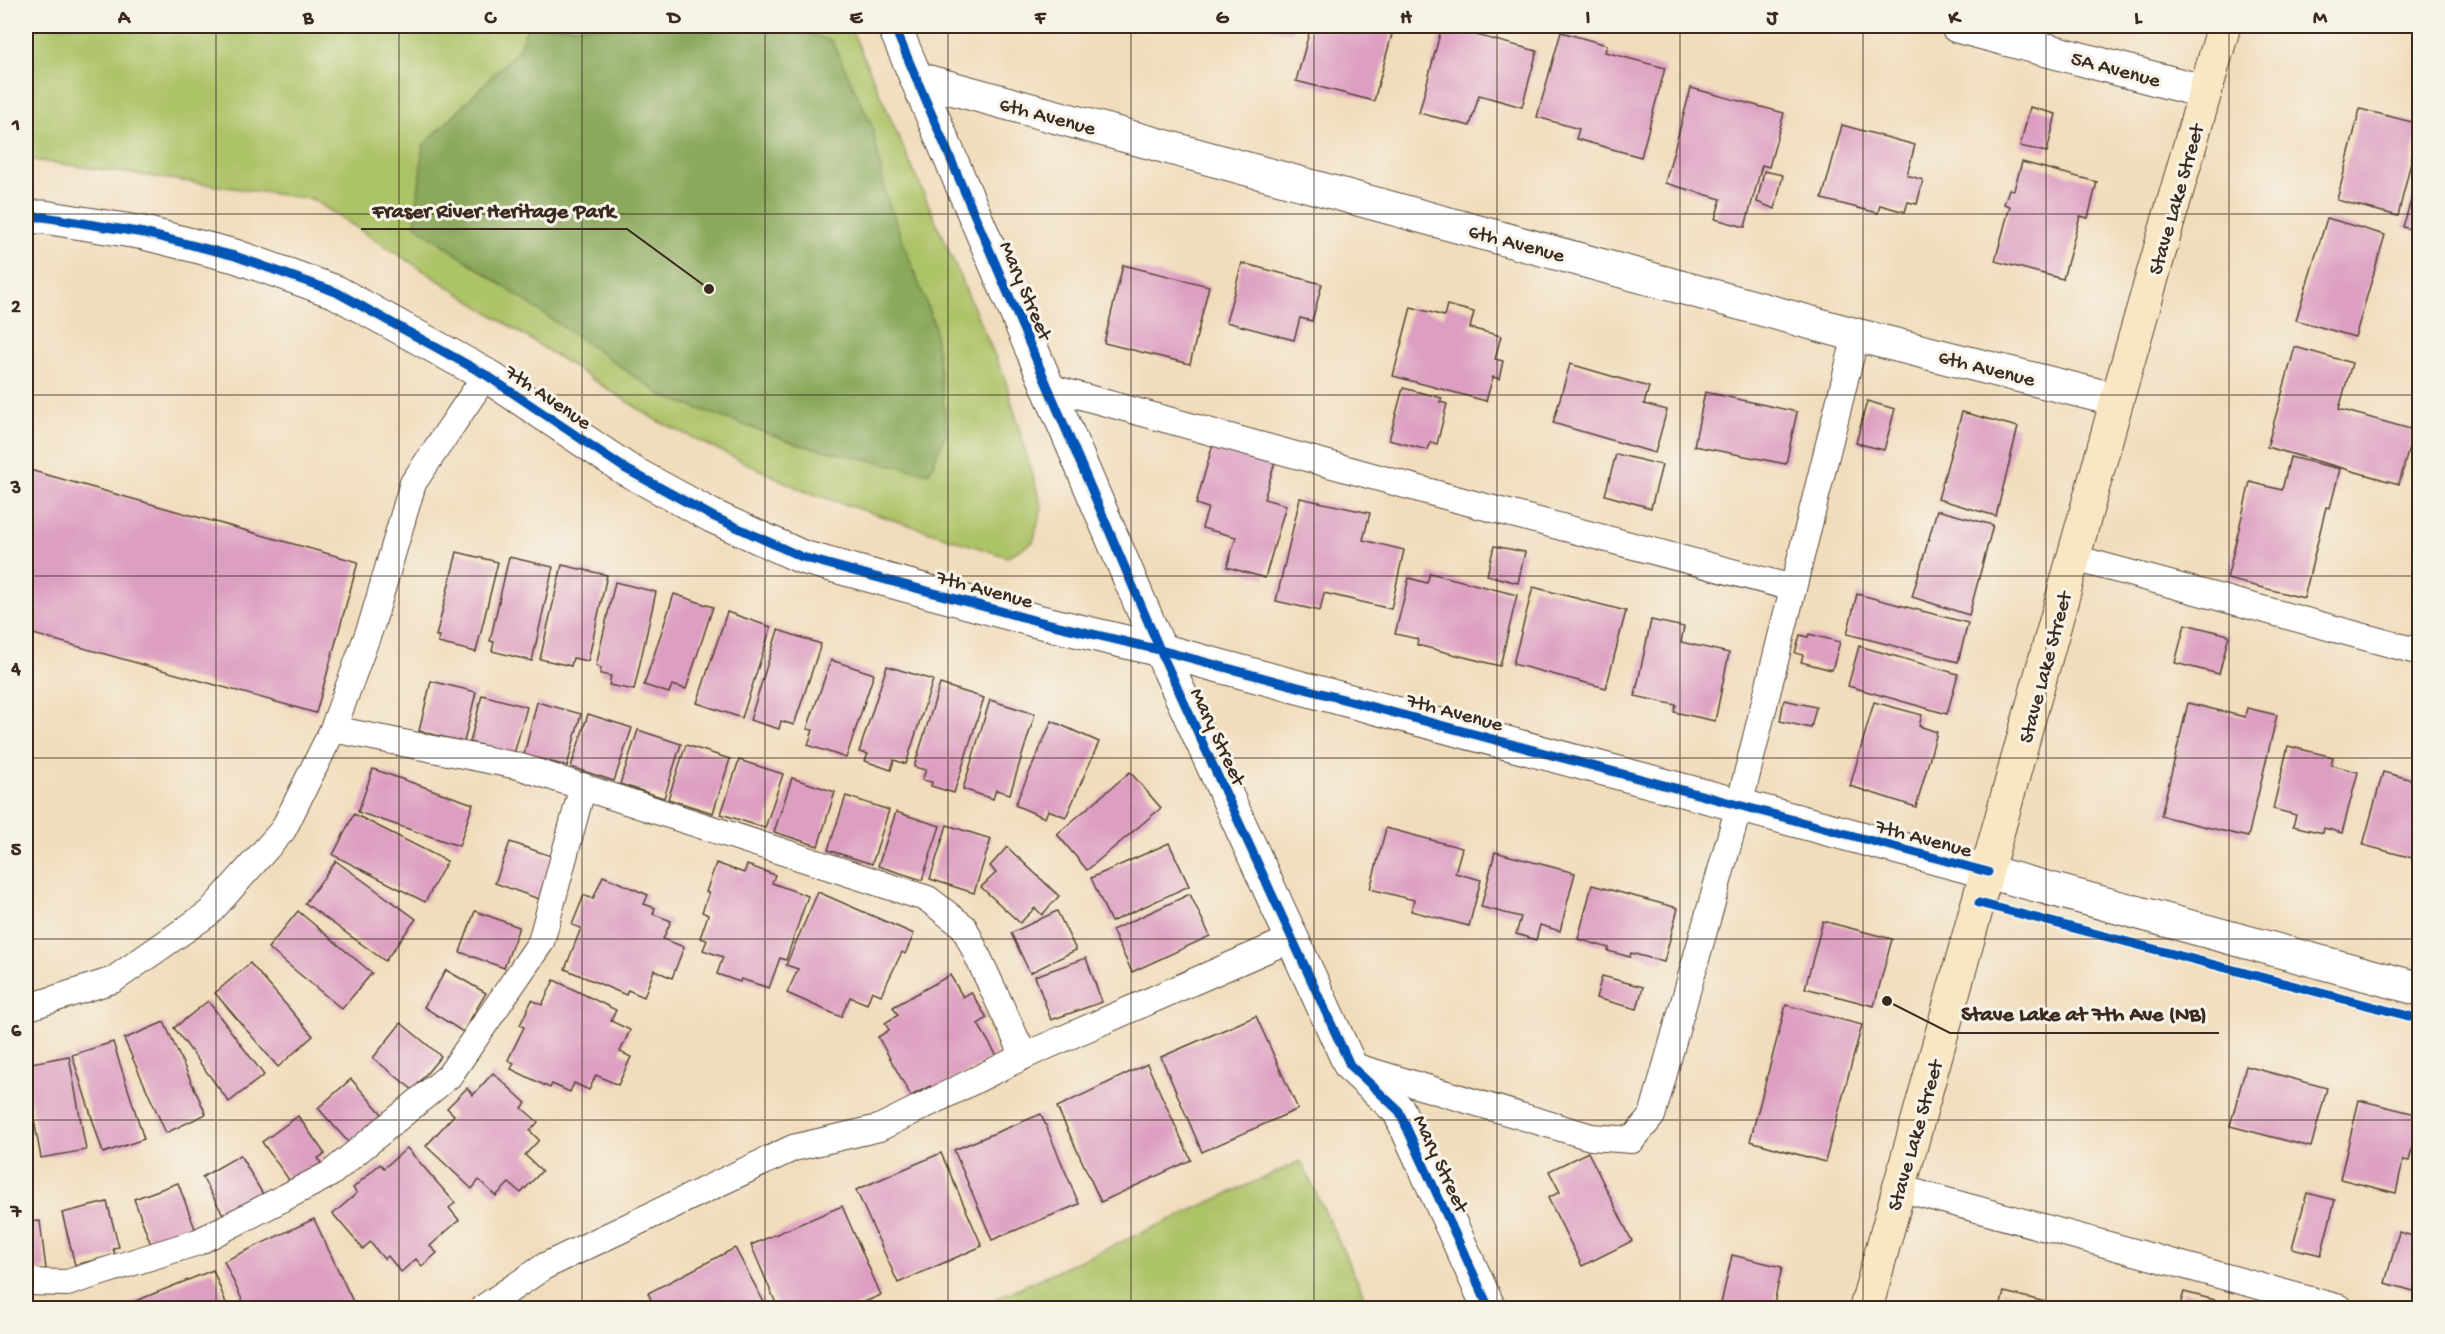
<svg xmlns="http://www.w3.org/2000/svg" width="2445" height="1334" viewBox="0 0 2445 1334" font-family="'Gochi Hand',sans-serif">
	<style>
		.green { fill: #adc368; stroke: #747643; stroke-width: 1.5 }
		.forest { fill: #8aa95c; stroke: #626a3d; stroke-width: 1.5 }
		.building { fill: #dd9fc1 }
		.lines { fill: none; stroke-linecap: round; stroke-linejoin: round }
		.service-casing { stroke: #564536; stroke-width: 28 }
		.minor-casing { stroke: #564536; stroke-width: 35 }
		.tertiary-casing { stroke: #564536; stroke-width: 35 }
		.secondary-casing { stroke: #564536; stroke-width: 35 }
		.service { stroke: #fff; stroke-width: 26 }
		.minor { stroke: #fff; stroke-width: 33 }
		.tertiary { stroke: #fff; stroke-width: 33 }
		.secondary { stroke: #f9e7c3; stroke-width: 33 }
		.cycleway-casing { stroke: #f7f3e8; stroke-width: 13 }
		.cycleway { stroke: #0057b8; stroke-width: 9 }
		.grid { fill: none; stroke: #3b2a1e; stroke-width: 1.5; stroke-opacity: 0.55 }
		.labels { text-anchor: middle; stroke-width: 6; stroke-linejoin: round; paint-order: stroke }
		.street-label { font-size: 21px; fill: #3b2a1e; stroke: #f7f3e8 }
		.leader { fill: none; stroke: #3b2a1e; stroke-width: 2 }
		.callout-dot { fill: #3b2a1e; stroke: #f7f3e8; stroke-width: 2 }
		.callout-label { font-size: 22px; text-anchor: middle; font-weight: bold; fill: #3b2a1e; stroke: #f7f3e8; stroke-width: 6; stroke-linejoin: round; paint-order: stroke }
		.neatline { fill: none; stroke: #3b2a1e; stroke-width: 2 }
		.grid-label { font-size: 20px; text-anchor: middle; font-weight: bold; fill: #3b2a1e }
	</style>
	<rect width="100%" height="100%" fill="#f7f3e8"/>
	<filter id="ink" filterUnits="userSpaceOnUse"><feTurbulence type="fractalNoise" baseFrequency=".0167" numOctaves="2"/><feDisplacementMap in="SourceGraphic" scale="12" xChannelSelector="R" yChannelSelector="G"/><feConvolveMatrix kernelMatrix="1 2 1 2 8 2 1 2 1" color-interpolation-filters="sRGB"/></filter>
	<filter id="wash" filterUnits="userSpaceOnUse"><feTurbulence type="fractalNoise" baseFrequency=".008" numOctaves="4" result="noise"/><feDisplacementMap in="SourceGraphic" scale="24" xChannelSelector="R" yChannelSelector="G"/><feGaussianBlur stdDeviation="1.35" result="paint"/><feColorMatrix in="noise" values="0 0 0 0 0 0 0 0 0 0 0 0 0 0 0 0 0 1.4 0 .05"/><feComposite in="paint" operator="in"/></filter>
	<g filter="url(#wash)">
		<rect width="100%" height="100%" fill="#f1dcbb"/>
		<g class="green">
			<polygon points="26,26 850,26 1005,379 1042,508 1033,542 1007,557 804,491 656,420 312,199 26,159"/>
			<polygon points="1301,1161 1370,1308 975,1308"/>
		</g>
		<polygon class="forest" points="528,26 786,26 832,41 872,126 886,196 934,324 947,431 929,473 800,445 663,396 415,225 423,146 518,50"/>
		<g id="blocks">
			<g class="building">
				<polygon points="1263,26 1293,26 1291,33"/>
				<polygon points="1311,26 1359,26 1392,34 1374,101 1296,81"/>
				<polygon points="1442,26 1537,51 1522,107 1479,95 1470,126 1419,113"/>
				<polygon points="1561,32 1607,45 1605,52 1665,68 1641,157 1576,139 1579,129 1537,117"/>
				<polygon points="1691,88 1784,113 1769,167 1762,165 1745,227 1715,219 1721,199 1665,183"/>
				<polygon points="2030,107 2056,114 2047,152 2020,146"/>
				<polygon points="2360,109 2420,124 2398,216 2337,200"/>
				<polygon points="1842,125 1915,145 1907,175 1923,180 1917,204 1908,202 1905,212 1880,205 1878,213 1822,199"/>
				<polygon points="2022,162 2097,182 2088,218 2080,216 2063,279 1995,261 2010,206 2004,204 2009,189 2014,190"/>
				<polygon points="1764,171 1783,175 1775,209 1757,202"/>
				<polygon points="2415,187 2420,188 2420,232 2403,227"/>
				<polygon points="2327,218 2385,235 2355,337 2296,320"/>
				<polygon points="1242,263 1322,284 1312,321 1300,318 1294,340 1226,322"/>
				<polygon points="1123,265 1209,286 1190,364 1104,343"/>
				<polygon points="1447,305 1474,312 1470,328 1501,336 1495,359 1503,361 1499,379 1493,377 1486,401 1393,376 1411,307 1444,316"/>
				<polygon points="2295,347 2352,363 2339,409 2414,430 2399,484 2267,447"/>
				<polygon points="1570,364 1649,387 1644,404 1667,410 1655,453 1553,423"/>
				<polygon points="1403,388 1442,398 1440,402 1447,404 1437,444 1430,442 1428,450 1389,440"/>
				<polygon points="1705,392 1797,412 1786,464 1694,446"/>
				<polygon points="1867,401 1895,409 1884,450 1856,443"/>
				<polygon points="1962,412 2018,427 1996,516 1938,499"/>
				<polygon points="1213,444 1275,462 1264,499 1286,505 1265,578 1227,567 1236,537 1202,528 1208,508 1196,504"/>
				<polygon points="1616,454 1662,465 1651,508 1605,495"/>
				<polygon points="2290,457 2340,469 2330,508 2326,507 2304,598 2227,579 2250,482 2282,490"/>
				<polygon points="26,469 358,562 316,713 26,632"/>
				<polygon points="1300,498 1370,513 1363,540 1404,550 1391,609 1324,593 1320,611 1276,601"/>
				<polygon points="1937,510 1993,525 1969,615 1912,597"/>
				<polygon points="1494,546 1525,552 1518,583 1487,575"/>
				<polygon points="457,552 498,562 476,652 438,643 439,636 436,636"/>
				<polygon points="509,557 553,567 532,661 492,651 494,642 490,641"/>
				<polygon points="562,565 607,575 588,661 573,658 571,666 540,659"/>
				<polygon points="1430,573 1517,595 1500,666 1417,645 1418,639 1395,634 1409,578 1427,583"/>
				<polygon points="615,582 656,592 634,690 609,685 611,676 600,674 601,668 596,666"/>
				<polygon points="1533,587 1626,611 1606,688 1513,664"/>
				<polygon points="674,594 713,607 686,689 672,685 669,693 644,685"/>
				<polygon points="1857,594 1968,623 1958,662 1847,634"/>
				<polygon points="727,612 771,627 742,718 697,703"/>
				<polygon points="1651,620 1684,627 1681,642 1729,653 1715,721 1674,712 1676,705 1635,696"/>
				<polygon points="2185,624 2229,635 2219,674 2175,663"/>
				<polygon points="778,630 821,644 794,725 781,721 779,729 750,720"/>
				<polygon points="1809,634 1840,642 1832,670 1801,662 1803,655 1795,653 1800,635 1808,637"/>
				<polygon points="1859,646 1958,674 1947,714 1848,686"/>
				<polygon points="831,660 874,674 846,758 808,745 813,730 807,729"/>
				<polygon points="887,666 933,680 906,764 894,760 891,770 865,761 868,754 859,752"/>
				<polygon points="431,681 476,692 464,742 419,731"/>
				<polygon points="940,684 984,698 954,793 931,786 932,782 922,780 926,770 914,767"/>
				<polygon points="482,695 527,707 514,754 470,742"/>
				<polygon points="990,700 1035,714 1010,794 996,790 993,799 963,789"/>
				<polygon points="1784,700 1816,707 1811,728 1780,721"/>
				<polygon points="537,702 581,714 567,766 524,755"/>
				<polygon points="1874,702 1922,715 1919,726 1937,732 1916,807 1850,786"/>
				<polygon points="2188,703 2245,717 2247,708 2277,715 2248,837 2161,816"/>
				<polygon points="588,714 632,728 614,781 571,767"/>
				<polygon points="1052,721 1099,742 1066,817 1048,810 1045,818 1015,805"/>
				<polygon points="638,730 681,744 664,798 620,784"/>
				<polygon points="686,745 730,759 713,813 668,799"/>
				<polygon points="2288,746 2333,757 2331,765 2358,772 2342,833 2324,828 2323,833 2293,826 2296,815 2273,809"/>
				<polygon points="739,760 783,774 765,828 721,814"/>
				<polygon points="373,769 473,804 459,846 358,812"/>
				<polygon points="1130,772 1161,808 1087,870 1057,834"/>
				<polygon points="2383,772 2420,782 2420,860 2363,845"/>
				<polygon points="792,778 835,792 818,846 774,832"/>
				<polygon points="846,796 889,810 872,864 828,850"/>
				<polygon points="896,812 940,826 922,880 878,866"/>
				<polygon points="354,814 447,861 425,902 333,855"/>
				<polygon points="947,825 991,839 974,893 930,879"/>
				<polygon points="1386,828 1462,848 1455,873 1481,880 1469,926 1411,911 1414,900 1370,889"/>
				<polygon points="510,842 554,857 539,899 495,883"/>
				<polygon points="1169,843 1189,886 1111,922 1091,878"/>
				<polygon points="1007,847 1059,896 1042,915 1035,908 1020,923 981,887 996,873 990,866"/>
				<polygon points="1495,852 1575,873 1560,931 1540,925 1536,940 1516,934 1521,917 1481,907"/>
				<polygon points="336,861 416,919 385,961 305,903"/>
				<polygon points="716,863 744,873 747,865 775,875 772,883 808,896 786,960 780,958 769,988 741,979 740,982 717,974 723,957 703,950 707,940 700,938 708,915 702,912 709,893 706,892"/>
				<polygon points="603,876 648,895 644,904 655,908 653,914 671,921 663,939 684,947 672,978 654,970 644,997 628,990 626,995 565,969 581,928 572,925 584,895 593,899"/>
				<polygon points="1592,885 1678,908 1664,962 1631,953 1630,957 1608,951 1609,948 1578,939"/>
				<polygon points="818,892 914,934 905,954 902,952 881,995 872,991 867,1004 850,997 841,1017 787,993 798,969 786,965"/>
				<polygon points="1190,894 1210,936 1132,972 1112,930"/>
				<polygon points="298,911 372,973 342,1009 268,948"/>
				<polygon points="475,911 519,927 504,968 460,952"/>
				<polygon points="1057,911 1076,950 1030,973 1011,933"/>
				<polygon points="1823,921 1892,939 1874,1006 1805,988"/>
				<polygon points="1086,958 1102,1002 1051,1020 1035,976"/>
				<polygon points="250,963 313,1036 278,1067 215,993"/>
				<polygon points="446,970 486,993 463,1032 424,1007"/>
				<polygon points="950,975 963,997 971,992 987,1018 978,1024 997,1056 934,1091 930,1086 911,1096 878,1037 889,1030 885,1023 898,1015 893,1007"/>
				<polygon points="1602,976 1643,987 1637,1009 1596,998"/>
				<polygon points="554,980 616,1010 611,1021 630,1030 620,1052 631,1057 618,1085 596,1075 589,1090 574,1083 570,1092 552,1084 550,1088 511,1069 514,1063 508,1060 524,1027 520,1025 532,1000 542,1005"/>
				<polygon points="208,1001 264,1075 229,1102 174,1028"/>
				<polygon points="1786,1005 1862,1025 1825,1162 1750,1141"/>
				<polygon points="1256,1016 1298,1109 1202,1152 1161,1057"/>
				<polygon points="164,1022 206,1114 166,1133 124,1039"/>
				<polygon points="401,1023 441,1056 413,1090 373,1058"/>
				<polygon points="113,1042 144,1139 103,1153 72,1055"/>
				<polygon points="69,1056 86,1150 41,1158 26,1076 26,1064"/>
				<polygon points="1147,1064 1191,1160 1101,1202 1057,1107"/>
				<polygon points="2246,1066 2327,1088 2311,1147 2230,1126"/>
				<polygon points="493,1073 526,1103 522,1108 538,1122 530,1131 539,1140 525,1155 542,1171 521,1193 509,1183 496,1196 479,1180 472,1189 426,1146 454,1115 447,1108 467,1088 473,1095"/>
				<polygon points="351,1079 382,1114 349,1143 318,1108"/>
				<polygon points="2359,1100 2420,1115 2409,1161 2403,1160 2396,1193 2340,1179"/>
				<polygon points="1041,1114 1079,1204 992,1240 954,1150"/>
				<polygon points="298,1116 325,1154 318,1158 321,1163 292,1184 262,1142"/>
				<polygon points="407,1148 455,1203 449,1208 459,1220 430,1246 437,1253 422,1266 416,1259 401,1272 388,1256 384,1259 370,1242 363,1249 333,1214 357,1193 353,1188 380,1164 384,1168"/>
				<polygon points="1588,1152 1632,1241 1582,1266 1548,1198 1560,1192 1549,1171"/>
				<polygon points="941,1153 982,1246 898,1283 856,1190"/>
				<polygon points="240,1155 264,1196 225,1218 202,1177"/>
				<polygon points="178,1183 197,1234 153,1250 134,1199"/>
				<polygon points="2307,1193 2335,1200 2321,1255 2292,1248"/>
				<polygon points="107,1202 119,1247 113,1248 115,1255 75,1265 62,1213"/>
				<polygon points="842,1206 881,1295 850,1308 778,1308 751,1245"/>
				<polygon points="314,1219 356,1308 246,1308 224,1261"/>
				<polygon points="40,1221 46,1269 26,1272 26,1222"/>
				<polygon points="2399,1232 2420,1238 2420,1282 2417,1292 2385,1283"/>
				<polygon points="735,1248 767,1308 655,1308 648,1293"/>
				<polygon points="1732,1255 1782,1267 1773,1308 1720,1308"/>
				<polygon points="213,1270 228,1308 118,1308"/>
				<polygon points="2004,1292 2063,1306 2062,1308 2000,1308"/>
				<polygon points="2184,1292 2246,1308 2179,1308"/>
			</g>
		</g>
	</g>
	<g filter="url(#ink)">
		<use href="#blocks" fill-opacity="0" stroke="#564536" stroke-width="1.5"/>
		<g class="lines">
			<g class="service-casing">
				<g id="service">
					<polyline points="1048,387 1463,501 1793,588"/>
					<polyline points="2074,558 2420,652"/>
					<polyline points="333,729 518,766 928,899 964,927 1024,1056"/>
					<polyline points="26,1008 113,980 209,913 283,830 333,729 372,623 413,483 486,375"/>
					<polyline points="1353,1066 1591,1137 1632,1140 1652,1116 1739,806 1856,335"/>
					<polyline points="1899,1188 2340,1308"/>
					<polyline points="26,1282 67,1283 198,1242 330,1174 449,1076 541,942 583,786"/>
					<polyline points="483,1308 545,1266 793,1148 879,1128 1024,1056 1293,938"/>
				</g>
			</g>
			<g class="minor-casing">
				<g id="minor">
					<polyline points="894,26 1160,650 1350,1065 1399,1111 1489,1308"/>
					<polyline points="1957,26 2205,92"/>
					<polyline points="918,79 1856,335 2117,400"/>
					<polyline points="26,217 44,217 144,233 235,256 336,292 486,375 626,469 712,516 802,557 1037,621 1160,650 1988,872"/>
				</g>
			</g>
			<g class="tertiary-casing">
				<polyline id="tertiary" points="1988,872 2420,989"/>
			</g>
			<g class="secondary-casing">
				<polyline id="secondary" points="1866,1308 2117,400 2224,26"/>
			</g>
			<use href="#service" class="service"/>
			<use href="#minor" class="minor"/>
			<use href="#tertiary" class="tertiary"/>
			<use href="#secondary" class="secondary"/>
			<g class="cycleway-casing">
				<g id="cycleway">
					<polyline points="894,26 1160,650 1350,1065 1399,1111 1489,1308"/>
					<polyline points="26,217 44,217 144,233 235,256 336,292 486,375 626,469 712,516 802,557 1037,621 1160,650 1988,872"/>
					<polyline points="1979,903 2420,1019"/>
				</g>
			</g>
			<use href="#cycleway" class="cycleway"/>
		</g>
	</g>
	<path class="grid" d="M216,26V1308M399,26V1308M582,26V1308M765,26V1308M948,26V1308M1131,26V1308M1314,26V1308M1497,26V1308M1680,26V1308M1863,26V1308M2046,26V1308M2229,26V1308M26,214H2420M26,395H2420M26,576H2420M26,758H2420M26,939H2420M26,1120H2420"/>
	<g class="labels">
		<g class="street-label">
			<text transform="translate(2116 68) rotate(15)" y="7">5A Avenue</text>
			<text transform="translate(1048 115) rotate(15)" y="7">6th Avenue</text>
			<text transform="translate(2175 199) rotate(-74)" y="7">Stave Lake Street</text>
			<text transform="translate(1517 242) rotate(15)" y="7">6th Avenue</text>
			<text transform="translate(1027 290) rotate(67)" y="7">Mary Street</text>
			<text transform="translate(1987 367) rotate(14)" y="7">6th Avenue</text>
			<text transform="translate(549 396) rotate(34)" y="7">7th Avenue</text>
			<text transform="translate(985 588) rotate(15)" y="7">7th Avenue</text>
			<text transform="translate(2044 667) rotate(-75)" y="7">Stave Lake Street</text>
			<text transform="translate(1455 711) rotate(15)" y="7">7th Avenue</text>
			<text transform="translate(1219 736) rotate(65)" y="7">Mary Street</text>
			<text transform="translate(1924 837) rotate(15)" y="7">7th Avenue</text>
			<text transform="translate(1914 1135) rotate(-74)" y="7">Stave Lake Street</text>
			<text transform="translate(1442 1163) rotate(65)" y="7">Mary Street</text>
		</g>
	</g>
	<path class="leader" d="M709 289L627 229H361M1887 1001L1950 1033H2219"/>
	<g class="callout-dot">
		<circle cx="709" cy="289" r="6"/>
		<circle cx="1887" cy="1001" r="6"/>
	</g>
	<g class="callout-label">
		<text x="494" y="217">Fraser River Heritage Park</text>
		<text x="2084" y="1020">Stave Lake at 7th Ave (NB)</text>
	</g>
	<rect width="2445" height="1334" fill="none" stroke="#f7f3e8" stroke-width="66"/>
	<rect x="33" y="33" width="2379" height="1268" class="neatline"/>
	<g class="grid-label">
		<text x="124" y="23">A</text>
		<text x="308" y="23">B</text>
		<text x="490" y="23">C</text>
		<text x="674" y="23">D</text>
		<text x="856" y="23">E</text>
		<text x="1040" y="23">F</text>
		<text x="1222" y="23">G</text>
		<text x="1406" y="23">H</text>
		<text x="1588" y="23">I</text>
		<text x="1772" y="23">J</text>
		<text x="1954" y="23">K</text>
		<text x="2138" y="23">L</text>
		<text x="2320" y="23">M</text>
		<text x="16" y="130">1</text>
		<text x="16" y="312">2</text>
		<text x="16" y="493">3</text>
		<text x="16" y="674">4</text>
		<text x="16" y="855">5</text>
		<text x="16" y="1036">6</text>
		<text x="16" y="1217">7</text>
	</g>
</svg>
